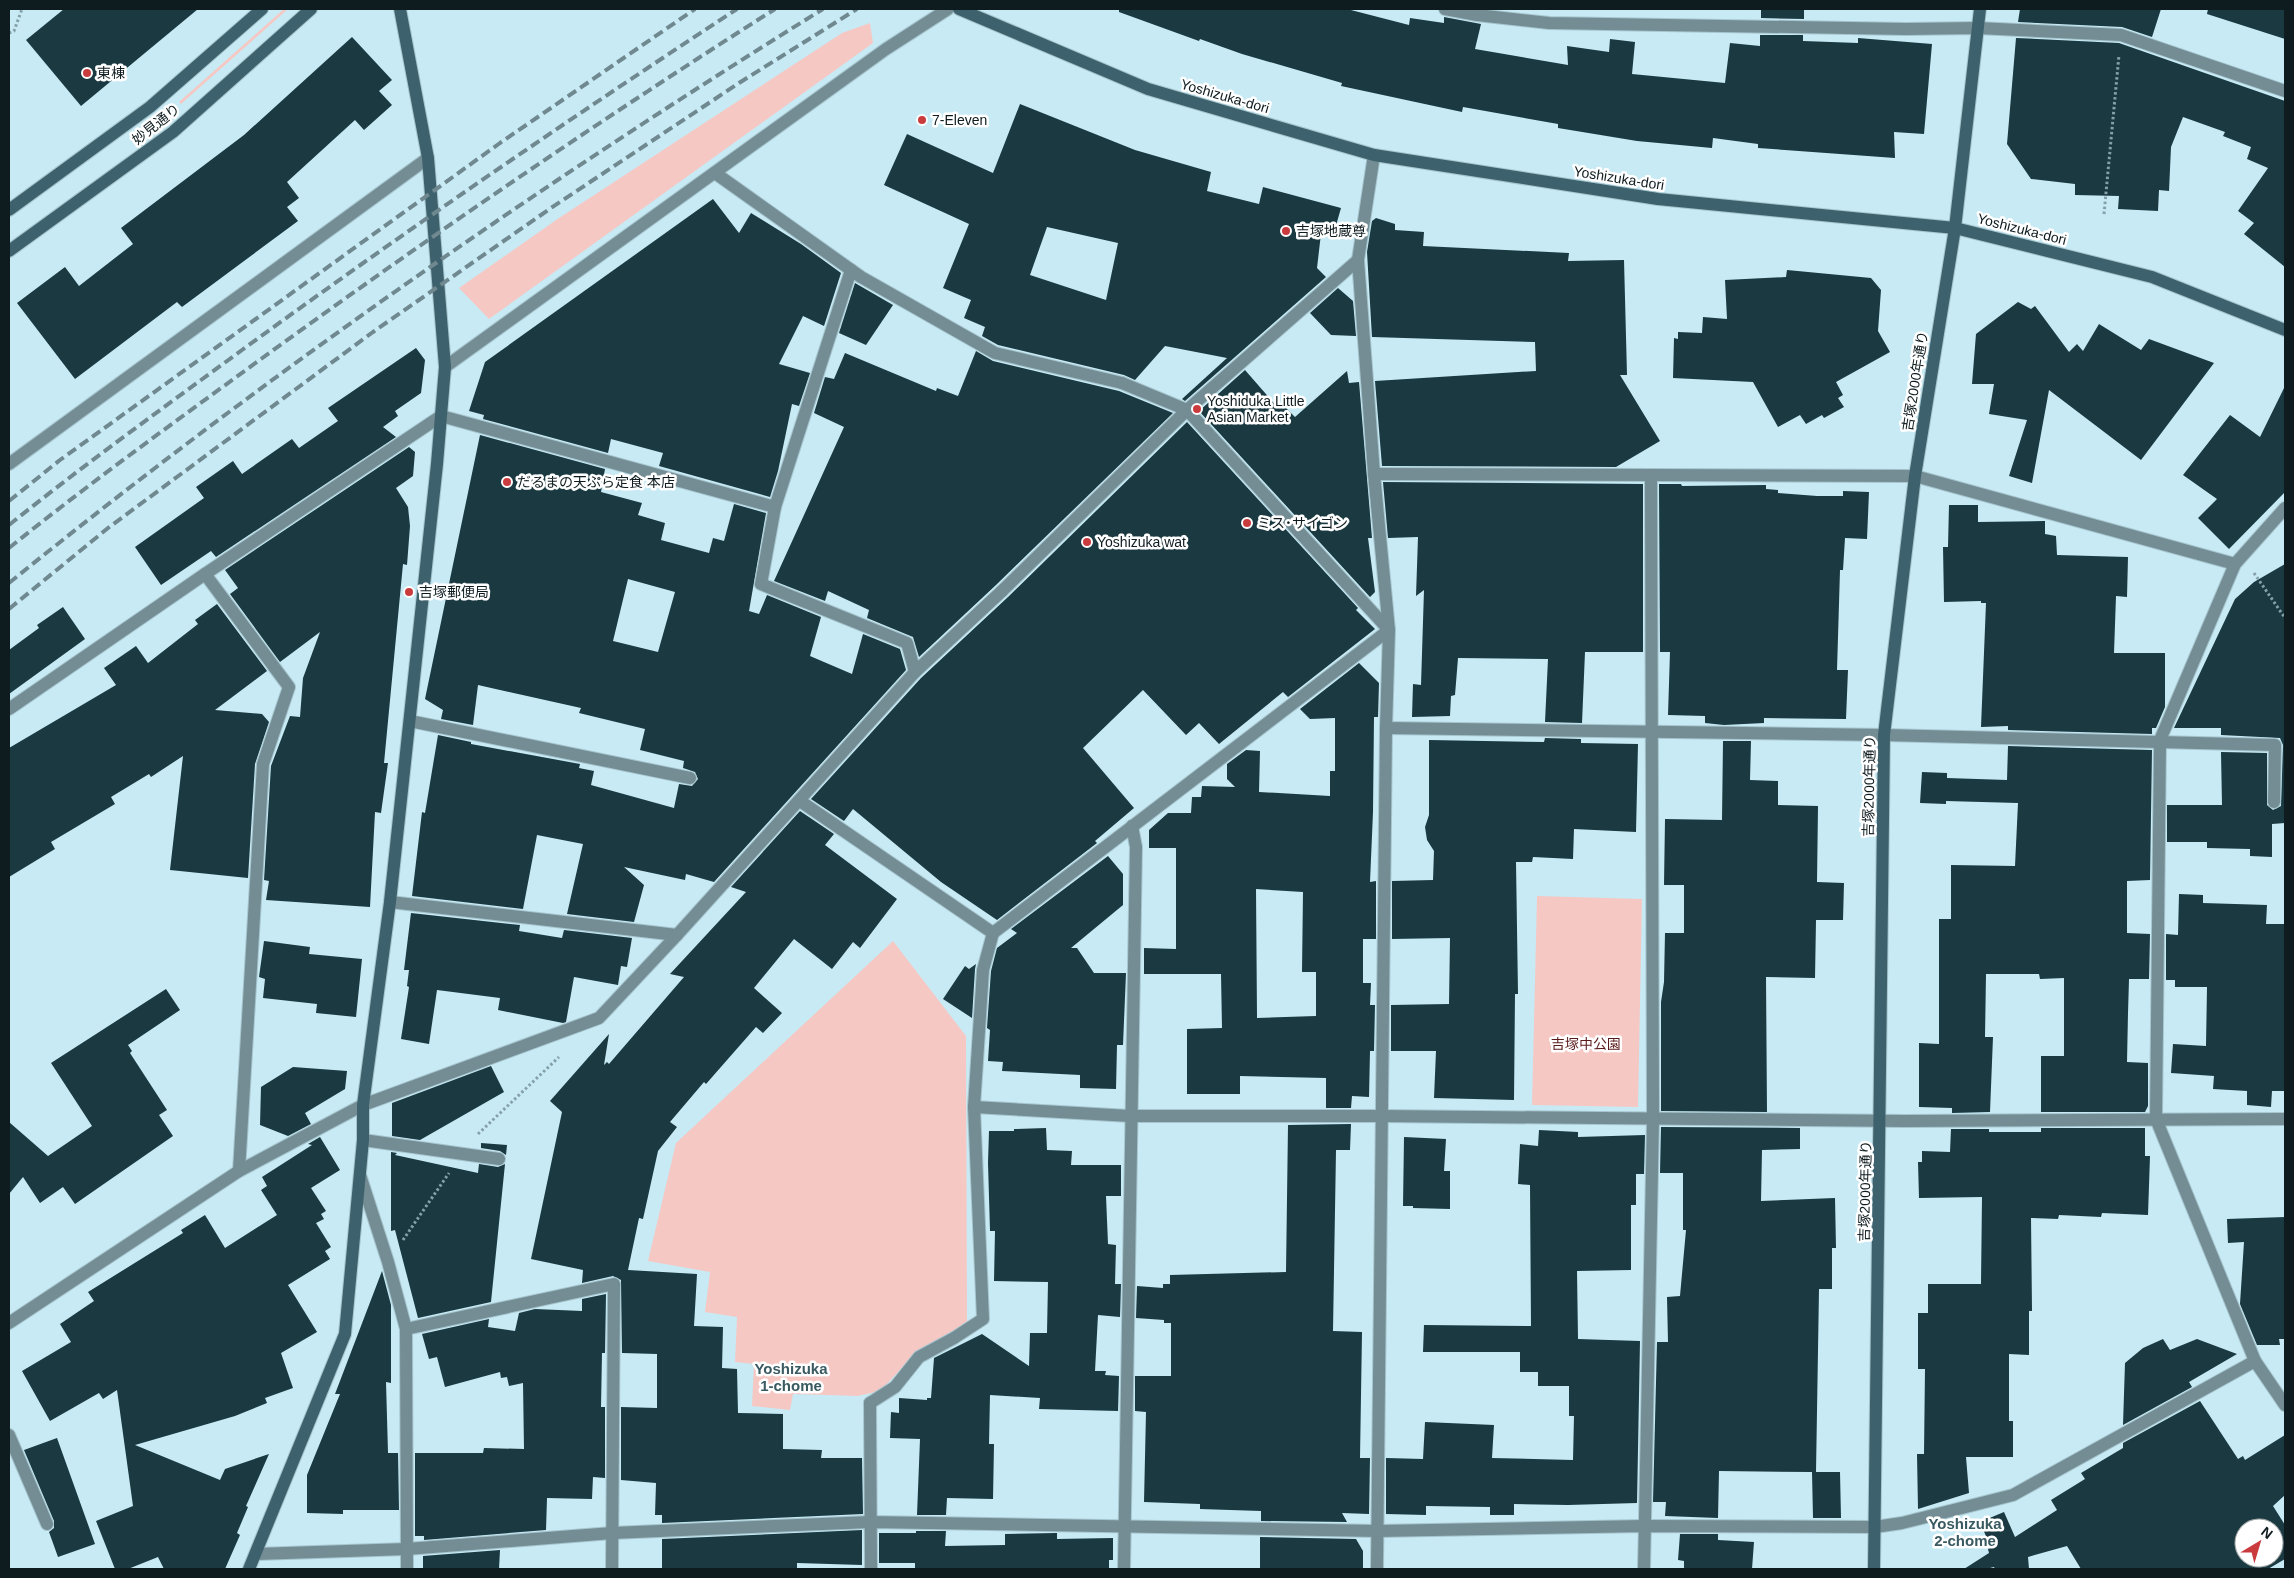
<svg xmlns="http://www.w3.org/2000/svg" width="2294" height="1578" viewBox="0 0 2294 1578" font-family="Helvetica,'Noto Sans JP',sans-serif">
	<style>
		.green { fill: #f6c8c4 }
		.building { fill: #1a3941; fill-rule: evenodd }
		.lines { fill: none; stroke-linecap: round; stroke-linejoin: round }
		.lane-casing { stroke: #a6c5ce; stroke-width: 14 }
		.street-casing { stroke: #a6c5ce; stroke-width: 14 }
		.secondary-casing { stroke: #a6c5ce; stroke-width: 14 }
		.path { stroke: #85a0a8; stroke-width: 3; stroke-dasharray: 2.5 2.5; stroke-linecap: butt }
		.lane { stroke: #748c93; stroke-width: 12 }
		.street { stroke: #748c93; stroke-width: 12 }
		.secondary { stroke: #3e626d; stroke-width: 12 }
		.rail { stroke: #70888f; stroke-width: 4; stroke-dasharray: 10 5; stroke-linecap: butt }
		.poi-dot { fill: #ca3b3e; stroke: #fff; stroke-width: 2 }
		.labels { text-anchor: middle; stroke-width: 5; stroke-linejoin: round; paint-order: stroke }
		.poi-label { font-size: 14px; fill: #0e1b1f; stroke: #fff; text-anchor: start }
		.street-label { font-size: 14px; fill: #0e1b1f; stroke: #fff }
		.park-label { font-size: 14px; fill: #5b1a1a; stroke: #fff }
		.neighbourhood-label { font-size: 15px; font-weight: bold; fill: #3a5a62; stroke: #fff }
	</style>
	<rect width="100%" height="100%" fill="#c7eaf4"/>
	<g class="green">
		<polygon points="284,9 288,9 181,104 179,102"/>
		<polygon points="870,23 873,43 489,319 459,288 559,218 842,33"/>
		<polygon points="1537,896 1642,899 1638,1107 1532,1105"/>
		<polygon points="893,941 966,1036 967,1323 917,1352 880,1391 858,1396 793,1394 790,1410 752,1406 754,1364 735,1362 737,1317 705,1312 710,1272 648,1261 676,1143"/>
	</g>
	<g class="building">
		<polygon points="64,9 198,9 81,106 26,40"/>
		<polygon points="1119,9 1347,9 1409,25 1410,18 1444,23 1444,17 1481,24 1475,49 1568,65 1567,46 1609,52 1610,39 1635,42 1632,74 1725,83 1730,43 1760,46 1760,35 1803,35 1803,41 1858,43 1858,38 1932,44 1924,134 1894,132 1895,158 1758,148 1758,144 1713,138 1712,148 1637,141 1558,128 1558,124 1463,107 1462,112 1341,86 1342,83 1242,54 1200,39 1199,41 1119,12"/>
		<polygon points="1761,9 1804,9 1804,19 1761,18"/>
		<polygon points="2020,9 2161,9 2152,37 2122,27 2018,22"/>
		<polygon points="2208,9 2285,9 2285,39 2207,14"/>
		<polygon points="352,37 392,80 379,91 392,105 364,130 355,120 287,182 299,198 287,207 298,221 182,307 177,302 75,379 17,303 65,267 79,286 133,244 121,228 244,135"/>
		<polygon points="2016,38 2119,43 2285,101 2285,267 2244,234 2254,223 2238,211 2268,168 2247,159 2251,147 2223,136 2225,132 2183,117 2171,147 2169,191 2159,190 2158,211 2118,209 2119,196 2075,195 2075,184 2031,179 2007,144"/>
		<path d="M1020,104L1135,150L1211,172L1207,191L1259,204L1263,187L1341,208L1335,229L1322,225L1317,268L1326,277L1185,401L1182,399L1227,358L1165,346L1135,380L1124,375L998,345L982,336L985,327L964,318L971,300L943,288L969,224L884,185L907,134L993,173ZM1047,227L1118,243L1106,300L1030,275Z"/>
		<polygon points="713,199 739,233 751,213 801,244 841,273 824,326 803,316 779,364 810,373 799,406 792,404 778,471 770,497 659,466 663,453 611,439 608,453 483,419 484,415 469,411 485,362"/>
		<polygon points="1376,218 1395,224 1395,230 1424,232 1423,246 1569,253 1568,261 1624,260 1627,375 1620,375 1660,441 1616,467 1382,466 1375,381 1536,371 1535,342 1372,337 1367,252 1372,221"/>
		<polygon points="1787,270 1871,278 1881,290 1878,331 1890,352 1836,382 1843,395 1838,398 1844,407 1824,418 1822,415 1806,424 1800,415 1778,427 1753,382 1673,378 1674,338 1678,339 1678,332 1702,333 1703,317 1727,319 1725,280 1786,277"/>
		<polygon points="855,283 893,305 866,345 839,333"/>
		<polygon points="1338,288 1353,301 1356,336 1331,335 1310,313"/>
		<polygon points="2018,302 2031,309 2035,306 2069,352 2077,344 2083,351 2099,324 2141,350 2149,339 2214,363 2141,460 2049,390 2032,483 2009,476 2027,420 1989,414 1994,384 1972,384 1976,334"/>
		<polygon points="416,348 425,360 421,393 395,411 398,416 383,427 396,437 216,557 211,551 161,585 135,547 204,498 196,487 233,461 242,474 292,439 299,448 338,421 328,408"/>
		<polygon points="976,351 993,361 1119,391 1173,413 996,585 919,657 913,637 867,618 869,610 828,591 825,601 774,581 844,427 814,413 825,377 834,379 845,353 936,391 937,388 958,396"/>
		<polygon points="1245,370 1278,408 1282,404 1295,417 1347,371 1349,383 1359,382 1372,538 1368,538 1375,592 1370,597 1199,411"/>
		<polygon points="2285,386 2285,492 2229,549 2198,518 2217,499 2183,475 2230,415 2260,437"/>
		<polygon points="1187,422 1358,608 1356,610 1375,629 1288,697 1283,692 1219,744 1199,723 1186,735 1143,690 1083,748 1134,808 1095,841 1097,843 997,920 941,882 853,809 844,821 811,799 921,678 1008,597"/>
		<path d="M480,435L605,469L601,492L642,503L638,515L665,523L661,540L709,553L713,538L724,541L734,504L766,513L749,611L759,614L767,595L821,617L810,656L852,674L863,634L900,649L906,670L714,882L686,874L685,880L624,867L644,885L634,922L567,914L583,844L537,835L523,909L412,896L422,812L425,813L438,735L471,742V744L580,764L579,768L594,771L591,785L674,808L679,784L692,786L698,779L695,772L683,768L684,761L640,750L645,729L579,713L581,708L478,685L473,725L441,719L443,710L425,699ZM628,579L675,592L658,652L613,641Z"/>
		<polygon points="409,447 415,452 413,476 396,488 408,507 410,526 407,565 403,564 384,763 388,763 381,813 375,812 370,907 266,900 269,881 264,880 271,766 290,716 300,717 303,678 320,632 280,662 230,594 238,588 225,570"/>
		<polygon points="1383,482 1643,484 1643,652 1585,652 1582,723 1545,722 1548,659 1458,658 1455,695 1451,696 1450,716 1412,717 1413,684 1421,685 1424,590 1416,596 1418,537 1388,538"/>
		<polygon points="1659,484 1681,484 1682,486 1766,485 1766,489 1778,490 1778,493 1817,496 1843,496 1843,491 1869,492 1867,539 1845,538 1843,570 1840,570 1837,670 1848,670 1846,719 1764,718 1764,723 1724,725 1705,723 1705,716 1668,715 1670,652 1660,652"/>
		<polygon points="1949,505 1978,505 1978,522 2045,521 2045,534 2056,536 2057,555 2128,557 2127,597 2116,596 2114,653 2165,653 2165,707 2156,728 2152,728 2152,734 2008,730 2008,726 1981,727 1986,603 1981,603 1981,601 1944,602 1943,547 1948,547"/>
		<polygon points="2285,564 2285,823 2272,824 2272,857 2250,856 2250,849 2207,848 2207,842 2167,842 2167,805 2222,805 2221,752 2267,753 2267,805 2273,810 2281,806 2283,745 2280,738 2221,735 2221,728 2174,728 2235,599 2254,582"/>
		<polygon points="217,604 267,671 215,710 262,714 269,722 255,764 248,878 170,870 183,756 151,777 149,774 111,797 115,804 51,842 55,849 9,877 9,748 116,685 104,668 136,646 148,663 198,624 195,620"/>
		<polygon points="63,607 85,639 9,694 9,650 39,628 37,625"/>
		<path d="M1359,663L1379,683L1378,717H1374L1373,812L1370,882L1376,881V939H1363V983H1371L1370,1005H1375L1374,1051H1370L1369,1097L1352,1096L1351,1108H1326V1078L1240,1076V1094H1187V1029L1222,1028L1221,974H1144V948L1176,949V848H1149V830L1168,813H1191L1192,797H1201L1202,786L1235,787L1227,779V764L1246,750L1260,751L1259,792L1330,796V771H1335V718L1310,719L1300,709ZM1256,889L1303,892L1302,972H1316V1016L1257,1018Z"/>
		<polygon points="1545,738 1581,739 1581,743 1638,744 1636,832 1574,829 1573,859 1533,857 1532,862 1516,862 1518,994 1515,994 1514,1100 1434,1098 1436,1051 1391,1051 1391,1005 1449,1004 1450,938 1392,939 1392,881 1433,880 1434,851 1427,840 1425,827 1429,815 1429,740 1544,742"/>
		<polygon points="1723,741 1751,741 1750,780 1778,781 1778,805 1818,806 1817,882 1844,883 1843,920 1816,920 1815,978 1766,977 1767,1112 1661,1111 1661,1002 1664,982 1665,933 1684,933 1684,885 1664,885 1665,819 1722,820"/>
		<polygon points="2008,746 2152,750 2150,880 2127,881 2127,933 2150,934 2149,979 2129,979 2128,1013 2127,1062 2148,1063 2148,1106 2145,1112 2041,1112 2041,1056 2064,1056 2064,978 2040,979 2039,974 1986,974 1985,1037 1993,1037 1990,1112 1952,1113 1952,1108 1919,1107 1919,1043 1939,1044 1939,919 1951,919 1951,865 2015,866 2018,803 1946,801 1946,804 1920,803 1922,772 1947,773 1947,778 2007,780"/>
		<polygon points="800,811 834,834 825,845 897,899 860,948 853,942 832,969 794,939 754,988 782,1013 763,1033 756,1027 706,1084 704,1082 670,1122 677,1127 658,1151 643,1219 639,1218 628,1270 697,1274 694,1326 723,1327 722,1368 737,1369 738,1413 783,1414 783,1449 822,1450 821,1458 862,1458 863,1514 662,1523 662,1515 655,1515 656,1483 621,1480 621,1407 657,1408 657,1354 622,1353 621,1280 613,1276 582,1283 583,1270 531,1259 562,1112 550,1101 609,1034 604,1065 607,1062 609,1064 684,977 670,974 746,892 731,887"/>
		<polygon points="1108,856 1123,874 1123,905 1071,948 1077,948 1094,973 1126,973 1123,1045 1117,1045 1116,1089 1080,1088 1080,1075 1002,1071 1003,1062 988,1061 990,1030 987,1028 991,971 997,948 1017,933 1011,929"/>
		<polygon points="2179,894 2203,895 2203,903 2267,905 2266,924 2285,924 2285,1091 2272,1091 2271,1107 2247,1105 2247,1091 2213,1089 2214,1076 2171,1073 2173,1044 2206,1046 2207,987 2175,987 2175,980 2166,980 2166,934 2178,935"/>
		<polygon points="411,913 520,925 519,931 562,938 564,930 632,938 627,967 621,966 618,985 574,977 566,1022 563,1023 498,1010 500,998 437,990 429,1044 401,1039 409,987 407,986 409,970 404,970"/>
		<polygon points="264,941 310,947 309,954 362,959 356,1017 316,1013 317,1004 263,998 265,979 259,977"/>
		<polygon points="976,964 975,969 972,1018 943,999 965,966 969,969"/>
		<polygon points="166,989 180,1010 128,1045 132,1051 130,1053 167,1110 159,1115 173,1136 75,1204 63,1187 40,1203 23,1177 9,1194 9,1122 48,1156 92,1126 51,1063"/>
		<polygon points="491,1066 504,1092 420,1140 392,1136 392,1103"/>
		<polygon points="293,1067 347,1071 345,1089 305,1113 311,1124 288,1136 260,1125 261,1087"/>
		<polygon points="1351,1124 1350,1150 1336,1150 1333,1331 1362,1332 1360,1458 1370,1458 1369,1514 1342,1513 1347,1522 1261,1521 1261,1511 1200,1509 1200,1504 1144,1502 1146,1412 1135,1411 1135,1376 1171,1376 1171,1323 1164,1323 1164,1320 1136,1318 1137,1286 1163,1288 1163,1284 1170,1284 1170,1275 1286,1272 1288,1125"/>
		<polygon points="1661,1127 1800,1128 1800,1149 1762,1150 1761,1201 1835,1198 1836,1248 1832,1248 1832,1289 1819,1289 1816,1472 1840,1472 1841,1518 1813,1518 1812,1472 1719,1471 1718,1518 1665,1516 1666,1502 1653,1502 1657,1342 1668,1342 1667,1297 1680,1296 1686,1230 1683,1230 1683,1173 1660,1173"/>
		<polygon points="1046,1128 1047,1150 1072,1151 1071,1165 1121,1165 1121,1196 1106,1196 1108,1244 1116,1245 1115,1284 1121,1284 1120,1317 1098,1315 1095,1371 1106,1371 1105,1375 1119,1376 1118,1411 1039,1409 1040,1398 990,1395 989,1444 994,1444 993,1499 947,1498 946,1515 917,1515 920,1439 890,1438 891,1412 899,1413 899,1398 927,1400 927,1398 931,1398 934,1358 982,1334 1029,1366 1030,1333 1047,1333 1048,1282 994,1281 995,1231 990,1231 988,1163 989,1131 1014,1131 1014,1129"/>
		<polygon points="2041,1128 2145,1128 2145,1156 2150,1156 2148,1215 2102,1213 2101,1217 2059,1215 2058,1219 2031,1218 2032,1311 2029,1311 2029,1355 2009,1354 2009,1421 2013,1421 2013,1457 1966,1457 1969,1493 1918,1509 1917,1454 1924,1454 1925,1369 1918,1369 1918,1313 1928,1313 1928,1284 1981,1284 1982,1197 1919,1198 1918,1162 1922,1162 1922,1151 1950,1152 1951,1129 1989,1129 1989,1132 2041,1132"/>
		<polygon points="1539,1130 1578,1132 1578,1137 1645,1135 1644,1174 1636,1174 1636,1205 1631,1205 1631,1270 1577,1271 1578,1339 1640,1341 1637,1503 1568,1505 1514,1504 1514,1515 1490,1515 1490,1507 1426,1506 1426,1515 1386,1514 1386,1458 1423,1459 1425,1422 1494,1425 1492,1458 1573,1460 1574,1416 1569,1416 1569,1386 1538,1386 1538,1372 1520,1372 1520,1352 1423,1352 1424,1325 1531,1326 1530,1185 1518,1184 1520,1144 1538,1146"/>
		<polygon points="320,1137 340,1170 311,1188 326,1211 321,1214 324,1219 316,1223 331,1247 325,1251 330,1259 288,1285 317,1332 281,1353 293,1388 265,1398 267,1403 235,1416 135,1445 220,1480 225,1469 269,1454 246,1506 248,1507 237,1533 240,1535 225,1569 164,1569 158,1557 128,1569 115,1569 96,1521 133,1506 117,1390 103,1399 99,1393 50,1421 22,1371 71,1342 60,1324 94,1301 88,1292 183,1233 181,1230 205,1215 225,1248 277,1215 261,1190 267,1186 262,1177 312,1145 308,1144"/>
		<polygon points="1404,1137 1446,1139 1444,1171 1450,1171 1450,1209 1413,1208 1413,1206 1403,1206"/>
		<polygon points="481,1143 507,1145 506,1155 500,1151 481,1148"/>
		<polygon points="391,1152 397,1153 395,1155 478,1173 479,1164 498,1167 505,1164 491,1302 418,1318 395,1230 391,1231"/>
		<polygon points="2285,1217 2285,1339 2279,1339 2280,1345 2257,1345 2240,1304 2244,1242 2228,1243 2227,1219"/>
		<polygon points="382,1271 391,1305 391,1383 386,1382 388,1453 398,1453 399,1510 343,1510 343,1514 307,1513 307,1475 340,1394 335,1394"/>
		<polygon points="606,1294 605,1353 602,1353 601,1407 605,1407 605,1478 593,1477 592,1499 547,1498 546,1530 424,1540 424,1536 415,1536 415,1453 483,1453 484,1448 524,1449 523,1383 509,1386 507,1377 501,1378 500,1372 445,1387 437,1357 429,1359 422,1334 489,1319 488,1327 515,1331 519,1313 535,1309 582,1311 582,1299"/>
		<polygon points="2163,1339 2170,1350 2197,1339 2237,1354 2189,1382 2192,1387 2123,1425 2125,1363 2143,1348"/>
		<path d="M2200,1401L2238,1459L2243,1456L2245,1460L2285,1435V1495L2273,1506L2285,1525V1559L2268,1569H2081L2067,1546L2028,1557L2029,1569H1995L1994,1567L1986,1569H1964L1989,1553L1988,1549L1991,1548L1980,1522L2004,1512L2015,1537L2057,1510L2051,1500L2085,1479L2081,1473L2123,1448V1443ZM2244,1528H2274V1558H2244Z"/>
		<polygon points="57,1438 95,1544 58,1557 49,1532 54,1528 54,1521 24,1450"/>
		<polygon points="862,1530 862,1565 797,1563 797,1569 662,1569 662,1539"/>
		<polygon points="916,1531 946,1531 945,1546 1005,1545 1005,1534 1057,1533 1057,1539 1113,1538 1113,1560 1109,1560 1109,1569 915,1569 915,1563 879,1563 879,1533 916,1533"/>
		<polygon points="1680,1534 1718,1534 1718,1540 1754,1542 1752,1569 1684,1569 1684,1561 1678,1560"/>
		<polygon points="1260,1537 1356,1539 1363,1551 1363,1569 1260,1569"/>
		<polygon points="500,1550 499,1569 423,1569 423,1556"/>
	</g>
	<g class="lines">
		<g class="lane-casing">
			<g id="lane">
				<polyline points="1445,9 1477,15 1549,23 1906,29 1978,28 2121,35 2285,91"/>
				<polyline points="715,173 861,277 995,353 1122,383"/>
				<polyline points="205,574 289,687 263,764 239,1171"/>
				<polyline points="390,902 677,935"/>
				<polyline points="363,1105 599,1018 677,935 915,672 1002,591"/>
				<polyline points="363,1140 499,1159"/>
				<polyline points="870,1403 895,1387 919,1357 954,1338 983,1319 974,1107 983,970 993,933"/>
				<polyline points="9,1435 47,1524"/>
			</g>
		</g>
		<g class="street-casing">
			<g id="street">
				<polyline points="1374,155 1358,260 1374,474 1389,630 1386,728 1377,1569"/>
				<polyline points="851,270 775,507 761,584 907,643 915,672"/>
				<polyline points="445,367 886,49 948,9"/>
				<polyline points="9,464 428,158"/>
				<polyline points="1374,474 1915,476 2235,564"/>
				<polyline points="2285,508 2235,564 2160,740 2156,1119 2255,1361 2285,1405"/>
				<polyline points="1002,591 1187,410 1358,260"/>
				<polyline points="9,709 205,574 441,416 775,507"/>
				<polyline points="410,721 690,778"/>
				<polyline points="1386,728 1884,735 2275,745 2274,802"/>
				<polyline points="800,801 993,933 1389,630 1187,410 1122,383"/>
				<polyline points="974,1107 1130,1116 1382,1116 1905,1121 2285,1119"/>
				<polyline points="360,1175 388,1262 406,1329"/>
				<polyline points="9,1323 239,1171 363,1105"/>
				<polyline points="870,1403 871,1569"/>
				<polyline points="256,1554 407,1549 612,1533 870,1522 1378,1531 1644,1526 1875,1527 1902,1523 2013,1495 2255,1361"/>
				<polyline points="407,1569 406,1329 614,1284 612,1569"/>
				<polyline points="1124,1569 1136,847 1132,826"/>
				<polyline points="1644,1569 1653,1119 1651,475"/>
			</g>
		</g>
		<g class="secondary-casing">
			<g id="secondary">
				<polyline points="959,9 1148,89 1374,155 1658,199 1955,228 2152,277 2285,330"/>
				<polyline points="9,210 150,107 262,9"/>
				<polyline points="9,251 173,132 311,9"/>
				<polyline points="249,1569 345,1334 363,1140 363,1105 390,902 437,464 445,367 428,158 400,9"/>
				<polyline points="1874,1569 1884,735 1915,476 1955,228 1980,9"/>
			</g>
		</g>
		<g class="path">
			<polyline points="9,33 14,31 22,9"/>
			<polyline points="2104,214 2119,55"/>
			<polyline points="2254,573 2285,618"/>
			<polyline points="478,1134 559,1057"/>
			<polyline points="403,1240 449,1173"/>
		</g>
		<use href="#lane" class="lane"/>
		<use href="#street" class="street"/>
		<use href="#secondary" class="secondary"/>
		<g class="rail">
			<polyline points="9,501 60,460 500,143 695,9"/>
			<path d="M9,525C85,464 163,408 242,350C404,232 569,119 737,9"/>
			<path d="M9,548C91,482 176,421 261,359C429,237 600,120 775,9"/>
			<path d="M9,583C267,374 541,184 823,9"/>
			<polyline points="9,609 108,528 373,332 551,208 739,83 857,9"/>
		</g>
	</g>
	<g class="poi-dot">
		<circle cx="87" cy="73" r="5"/>
		<circle cx="922" cy="120" r="5"/>
		<circle cx="1286" cy="231" r="5"/>
		<circle cx="1197" cy="409" r="5"/>
		<circle cx="507" cy="482" r="5"/>
		<circle cx="1247" cy="523" r="5"/>
		<circle cx="1087" cy="542" r="5"/>
		<circle cx="409" cy="592" r="5"/>
	</g>
	<g class="labels">
		<g class="poi-label">
			<text x="97" y="78">東棟</text>
			<text x="932" y="125">7-Eleven</text>
			<text x="1296" y="236">吉塚地蔵尊</text>
			<text x="1207" y="406">Yoshiduka Little<tspan x="1207" dy="16">Asian Market</tspan></text>
			<text x="517" y="487">だるまの天ぷら定食 本店</text>
			<text x="1257" y="528">ミス･サイゴン</text>
			<text x="1097" y="547">Yoshizuka wat</text>
			<text x="419" y="597">吉塚郵便局</text>
		</g>
		<g class="street-label">
			<text transform="translate(1225 96) rotate(16)" y="5">Yoshizuka-dori</text>
			<text transform="translate(156 124) rotate(-38)" y="5">妙見通り</text>
			<text transform="translate(1619 178) rotate(9)" y="5">Yoshizuka-dori</text>
			<text transform="translate(2022 229) rotate(14)" y="5">Yoshizuka-dori</text>
			<text transform="translate(1915 381) rotate(-81)" y="5">吉塚2000年通り</text>
			<text transform="translate(1869 786) rotate(-89)" y="5">吉塚2000年通り</text>
			<text transform="translate(1865 1191) rotate(-89)" y="5">吉塚2000年通り</text>
		</g>
		<g class="park-label">
			<text x="1586" y="1049">吉塚中公園</text>
		</g>
		<g class="neighbourhood-label">
			<text x="791" y="1374">Yoshizuka<tspan x="791" dy="17">1-chome</tspan></text>
			<text x="1965" y="1529">Yoshizuka<tspan x="1965" dy="17">2-chome</tspan></text>
		</g>
	</g>
	<rect width="2294" height="1578" fill="none" stroke="#0e1b1f" stroke-width="20"/>
	<g transform="translate(2259 1543) rotate(38)"><circle r="24" fill="#ffffff" stroke="#9fa4a5"/>
	<path d="M0-4L9 19L0 12L-9 19Z" fill="#ca3b3e"/>
	<text y="-8" font-size="14" font-weight="bold" text-anchor="middle" fill="#0e1b1f">N</text>
	</g>
</svg>
